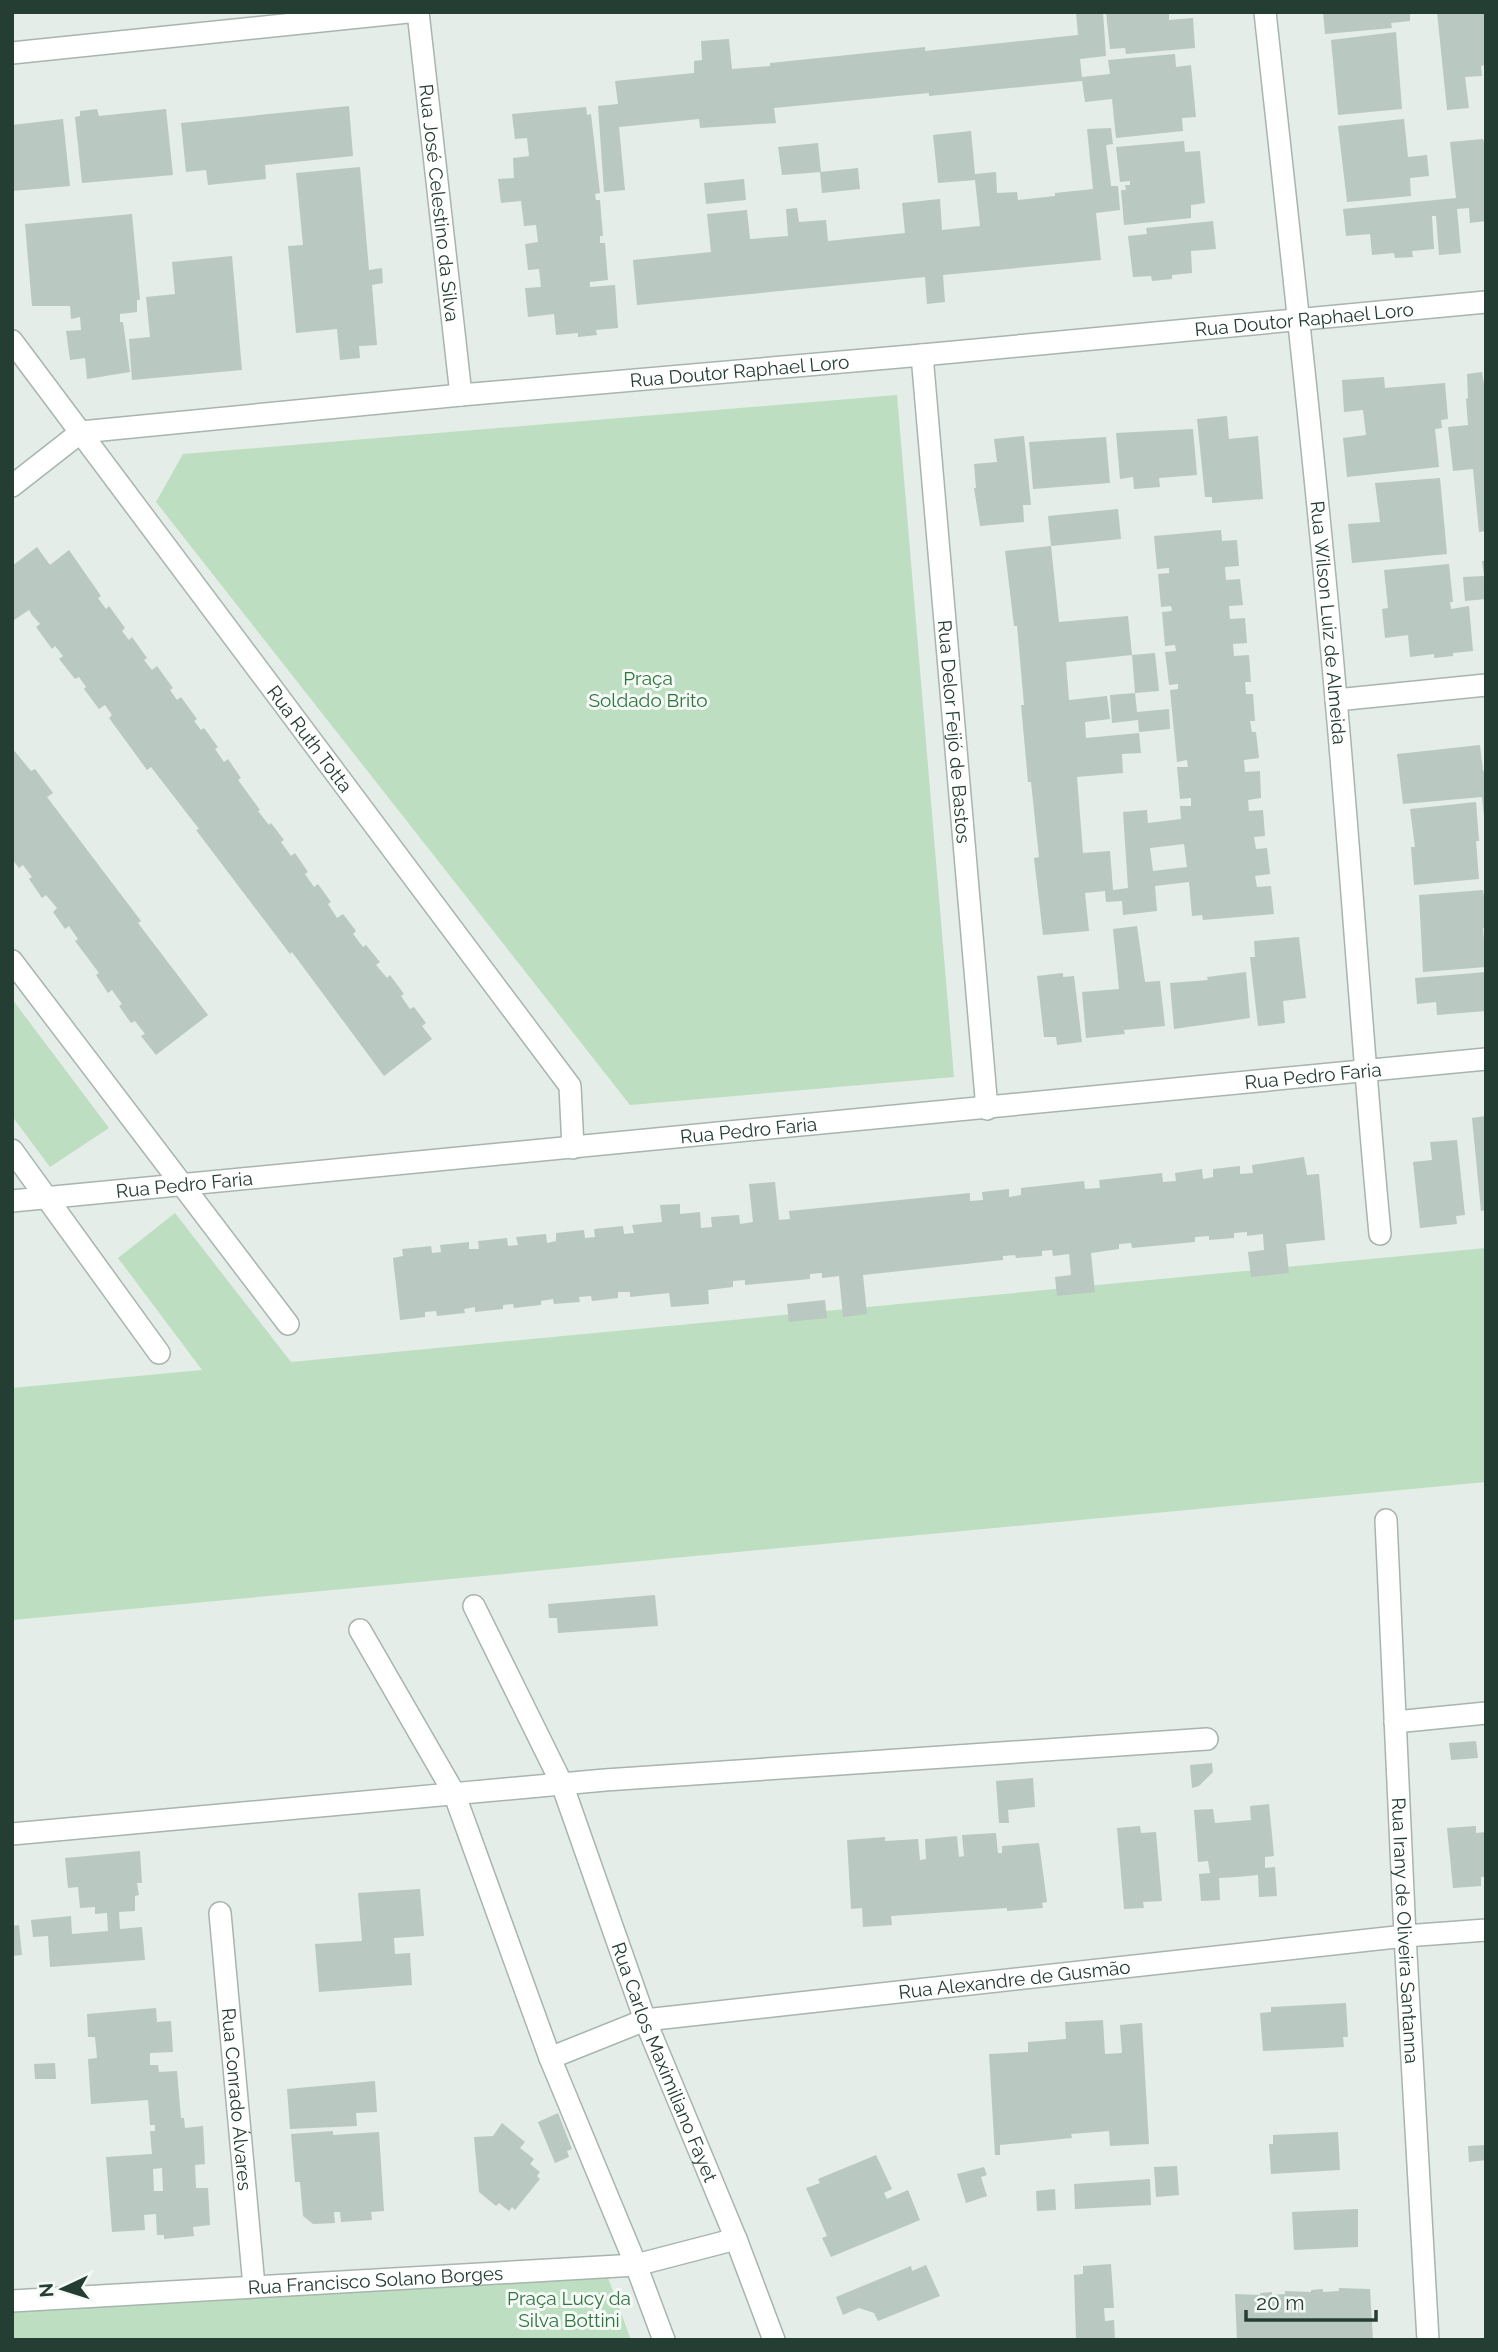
<svg xmlns="http://www.w3.org/2000/svg" width="1498" height="2352" viewBox="0 0 1498 2352" font-family="Raleway,sans-serif">
	<style>
		.green { fill: #bddec1 }
		.building { fill: #b9c8c0; fill-rule: evenodd }
		.lines { fill: none; stroke-linecap: round; stroke-linejoin: round }
		.minor-casing { stroke: #a7b5ae; stroke-width: 24 }
		.minor { stroke: #fff; stroke-width: 21 }
		.labels { text-anchor: middle; stroke-width: 6; stroke-linejoin: round; paint-order: stroke }
		.street-label { font-size: 19px; fill: #243e33; stroke: #f5f9f6 }
		.park-label { font-size: 19px; fill: #2e753f; stroke: #f5f9f6 }
	</style>
	<rect width="100%" height="100%" fill="#e4ede8"/>
	<g class="green">
		<polygon points="897,395 954,1077 630,1105 156,502 183,454"/>
		<polygon points="12,999 109,1128 50,1167 12,1116"/>
		<polygon points="175,1213 291,1362 1486,1248 1486,1482 12,1620 12,1388 202,1370 118,1258"/>
		<polygon points="607,2275 631,2340 12,2340 12,2309"/>
	</g>
	<g class="building">
		<polygon points="1076,12 1103,12 1106,56 1080,59 1082,77 1110,74 1108,60 1175,54 1176,67 1191,65 1196,117 1182,118 1183,131 1116,138 1112,99 1085,102 1082,81 929,96 929,93 774,108 776,123 700,128 699,119 619,127 625,190 604,192 598,106 618,104 615,81 694,73 694,61 702,60 701,41 729,39 732,69 770,66 770,63 925,47 925,51 1078,35"/>
		<polygon points="1106,12 1169,12 1169,20 1193,18 1195,48 1126,54 1125,48 1110,49"/>
		<polygon points="1323,12 1410,12 1410,21 1391,23 1392,28 1325,34"/>
		<polygon points="1437,12 1486,12 1486,65 1481,66 1482,76 1465,77 1469,108 1447,110"/>
		<polygon points="1396,32 1402,109 1338,115 1331,40"/>
		<polygon points="349,106 353,156 265,165 266,179 208,185 206,170 186,172 181,123"/>
		<polygon points="586,107 587,115 591,114 600,193 595,194 596,200 600,200 603,236 600,236 600,243 605,243 608,280 590,282 590,287 615,285 618,328 596,330 597,335 578,337 578,333 556,335 554,314 528,317 525,288 541,287 539,269 528,270 525,244 538,242 536,225 524,226 521,201 501,203 498,179 514,178 513,158 529,156 527,138 515,139 512,114"/>
		<polygon points="97,109 99,116 166,109 173,175 82,183 75,117 80,116 80,111"/>
		<polygon points="63,119 70,186 12,191 12,125"/>
		<polygon points="1404,119 1408,157 1427,155 1429,176 1410,178 1411,196 1347,202 1338,126"/>
		<polygon points="1111,128 1113,144 1106,145 1111,186 1118,186 1120,210 1096,213 1101,260 943,275 945,302 927,304 925,277 637,305 633,260 711,252 707,214 747,210 750,239 788,236 786,209 797,208 799,222 826,220 828,241 905,233 902,203 940,199 942,230 980,226 975,180 938,183 933,135 971,131 975,174 996,172 997,193 1017,192 1018,200 1055,196 1055,193 1093,189 1087,129"/>
		<polygon points="1483,139 1486,149 1486,221 1470,223 1469,208 1457,209 1461,253 1439,255 1436,216 1432,216 1434,249 1412,251 1413,257 1395,258 1394,253 1372,255 1370,234 1346,236 1343,209 1456,198 1450,142"/>
		<polygon points="1184,141 1185,152 1200,151 1205,203 1191,205 1191,218 1124,225 1121,190 1126,190 1125,185 1130,185 1130,181 1120,182 1116,147"/>
		<polygon points="818,143 821,172 782,175 778,147"/>
		<polygon points="360,167 369,270 382,268 383,283 372,285 377,345 359,346 360,358 340,360 337,329 296,333 288,246 303,245 296,173"/>
		<polygon points="858,168 860,189 822,193 820,172"/>
		<polygon points="744,179 746,200 706,204 704,183"/>
		<polygon points="132,214 140,300 137,300 137,312 120,314 120,322 123,322 130,372 87,379 85,358 70,360 66,331 81,330 80,317 71,319 70,306 32,306 25,224"/>
		<polygon points="1213,221 1216,249 1191,251 1192,273 1172,275 1172,279 1152,281 1151,276 1133,277 1128,236 1147,234 1146,228"/>
		<polygon points="232,256 242,370 132,380 129,339 150,337 146,297 175,294 172,262"/>
		<polygon points="1482,372 1486,397 1486,531 1479,532 1473,469 1453,471 1448,427 1468,425 1466,399 1468,398 1467,374"/>
		<polygon points="1384,377 1385,388 1445,383 1448,419 1441,420 1442,428 1435,429 1439,467 1347,477 1343,438 1366,435 1363,410 1344,412 1342,380"/>
		<polygon points="1227,416 1229,439 1258,436 1263,499 1212,503 1212,497 1205,497 1197,419"/>
		<polygon points="1193,429 1197,475 1159,478 1160,487 1134,489 1133,477 1120,479 1116,433"/>
		<polygon points="1024,436 1031,505 1023,505 1024,522 980,526 974,488 976,488 974,464 997,462 994,439"/>
		<polygon points="1106,437 1110,483 1033,489 1029,442"/>
		<polygon points="1440,478 1447,554 1352,563 1348,524 1380,522 1375,483"/>
		<polygon points="1118,509 1121,539 1051,546 1048,516"/>
		<path d="M1221,530L1222,541L1237,540L1239,566L1225,567L1226,580L1240,579L1243,605L1229,606L1230,619L1245,618L1247,643L1233,644L1234,656L1249,655L1251,682H1245L1246,694H1253L1255,721H1250L1252,732H1256L1259,758L1244,760L1245,772L1260,771L1261,798L1248,800L1249,811L1263,810L1265,836L1254,837L1256,849L1267,848L1270,874L1255,876L1257,887L1271,886L1274,914L1203,920L1202,915L1192,916L1189,882L1155,886L1157,911L1123,915L1122,901L1106,902L1105,891L1085,893L1089,931L1043,935L1034,858L1039,857L1035,820L1031,782H1028L1021,705H1024L1017,626H1014L1005,551L1051,546L1059,622L1128,616L1132,655L1066,662L1069,700L1107,696L1110,719L1085,722L1086,738L1139,733L1141,753L1122,754L1123,773L1077,777L1083,853L1110,851L1113,890L1128,888L1123,812L1147,810L1148,823L1181,819L1180,806H1191V798L1180,799L1177,767H1188L1187,760L1177,762L1170,690L1178,689V684L1169,685L1165,652L1176,651L1175,645L1165,646L1162,612L1172,611L1171,606L1161,607L1158,574L1169,573V568L1157,569L1154,536ZM1184,844L1187,867L1153,871L1150,848Z"/>
		<polygon points="37,547 50,565 69,550 101,596 98,598 106,609 109,606 125,628 122,631 129,640 132,637 147,658 144,660 152,670 157,666 173,688 170,690 177,700 181,697 197,719 194,721 201,730 204,728 218,747 215,749 224,762 228,759 241,778 238,780 260,810 258,811 269,825 271,823 284,840 281,842 291,856 295,853 308,872 305,874 314,887 318,884 331,902 328,904 337,918 343,914 356,931 353,934 363,947 366,945 380,962 376,965 387,978 390,975 404,994 401,996 410,1009 414,1007 426,1023 422,1026 432,1039 384,1076 292,952 290,954 196,830 199,829 151,767 147,770 109,718 112,715 105,705 99,709 84,689 86,687 79,677 75,679 59,659 63,656 55,646 52,649 36,627 40,624 32,615 29,610 14,620 12,618 12,566"/>
		<polygon points="1482,561 1486,561 1486,599 1465,601 1463,577 1484,576"/>
		<polygon points="1449,564 1453,602 1450,602 1451,609 1469,606 1473,651 1453,653 1453,656 1434,658 1434,654 1410,657 1408,635 1385,638 1382,609 1388,608 1384,570"/>
		<polygon points="1155,653 1159,691 1135,693 1132,655"/>
		<polygon points="1135,693 1137,712 1169,709 1170,729 1139,732 1138,720 1112,723 1110,695"/>
		<polygon points="1480,745 1483,771 1486,770 1486,816 1484,816 1482,797 1403,804 1397,754"/>
		<polygon points="12,748 31,771 35,769 53,793 47,797 141,921 138,923 208,1015 156,1055 141,1036 145,1034 135,1021 131,1023 119,1006 122,1004 112,990 108,993 96,975 99,973 75,941 78,939 69,926 65,929 53,912 57,908 46,895 42,898 29,879 32,877 23,865 19,868 12,859"/>
		<polygon points="1476,802 1479,841 1476,841 1479,879 1414,885 1411,847 1415,847 1410,809"/>
		<polygon points="1483,890 1486,911 1486,928 1483,928 1486,967 1423,972 1419,895"/>
		<polygon points="1137,926 1145,982 1160,981 1165,1026 1124,1030 1125,1034 1086,1038 1082,992 1119,989 1113,929"/>
		<polygon points="1299,937 1306,998 1283,1001 1285,1023 1258,1026 1250,957 1255,957 1254,941"/>
		<polygon points="1246,972 1250,1018 1174,1029 1170,983 1208,980 1207,977"/>
		<polygon points="1486,972 1486,1011 1437,1015 1436,1002 1417,1004 1415,978"/>
		<polygon points="1063,973 1063,977 1074,976 1082,1042 1057,1045 1056,1037 1044,1037 1037,976"/>
		<polygon points="1486,1116 1486,1210 1481,1211 1472,1118"/>
		<polygon points="1457,1140 1465,1215 1456,1216 1457,1224 1420,1228 1413,1162 1432,1160 1430,1142"/>
		<polygon points="1304,1157 1307,1175 1319,1174 1325,1240 1286,1244 1289,1273 1251,1277 1248,1252 1264,1250 1263,1234 1247,1236 1247,1232 1234,1233 1234,1238 1209,1240 1209,1236 1195,1237 1195,1242 1132,1248 1131,1243 1119,1244 1119,1249 1091,1253 1095,1292 1057,1296 1055,1277 1071,1275 1069,1254 1053,1256 1052,1250 1042,1251 1042,1256 1016,1258 1015,1255 1003,1256 1003,1260 863,1275 867,1314 843,1317 839,1276 822,1278 822,1273 810,1274 810,1279 745,1285 745,1280 733,1281 733,1287 708,1290 709,1304 671,1307 669,1293 630,1297 630,1292 618,1292 618,1298 592,1301 591,1296 579,1297 580,1302 554,1304 553,1299 541,1301 541,1305 514,1308 513,1304 503,1305 503,1309 475,1312 475,1307 464,1309 465,1313 437,1316 436,1311 425,1312 425,1317 400,1320 393,1258 403,1256 402,1249 431,1246 432,1253 441,1252 440,1245 469,1242 469,1249 479,1249 478,1241 507,1238 508,1246 518,1245 516,1237 546,1234 547,1243 556,1241 556,1233 584,1230 585,1238 595,1237 594,1229 623,1226 624,1234 634,1233 632,1225 662,1222 660,1205 680,1204 680,1214 700,1212 701,1228 712,1227 711,1217 739,1215 740,1224 753,1222 749,1184 775,1182 779,1220 790,1219 789,1211 970,1193 970,1201 983,1200 982,1192 1009,1189 1009,1197 1021,1195 1021,1188 1084,1181 1085,1189 1100,1188 1099,1180 1162,1173 1163,1182 1176,1181 1175,1173 1202,1169 1203,1179 1213,1177 1213,1169 1240,1166 1240,1174 1253,1173 1252,1165"/>
		<polygon points="825,1300 827,1318 789,1322 787,1304"/>
		<polygon points="655,1595 658,1626 558,1633 557,1618 549,1618 548,1604"/>
		<polygon points="1476,1741 1478,1758 1451,1760 1449,1743"/>
		<polygon points="1212,1763 1213,1772 1199,1786 1192,1788 1190,1765"/>
		<polygon points="1033,1778 1035,1807 1008,1810 1009,1823 999,1823 996,1781"/>
		<polygon points="1269,1804 1274,1856 1265,1857 1265,1868 1275,1867 1277,1896 1259,1897 1258,1875 1237,1877 1219,1878 1220,1900 1201,1901 1199,1874 1210,1873 1208,1861 1198,1862 1194,1810 1213,1809 1215,1823 1251,1820 1250,1806"/>
		<polygon points="1140,1826 1141,1833 1156,1832 1162,1901 1143,1902 1144,1908 1124,1909 1117,1828"/>
		<polygon points="1476,1826 1476,1833 1486,1832 1486,1877 1481,1877 1481,1886 1453,1888 1447,1828"/>
		<polygon points="996,1833 998,1853 1002,1853 1002,1846 1039,1843 1047,1902 1042,1903 1043,1908 1007,1911 1007,1908 891,1916 892,1925 863,1927 862,1908 851,1909 847,1840 885,1837 885,1841 918,1839 920,1860 926,1859 925,1839 957,1836 959,1857 964,1856 962,1835"/>
		<polygon points="140,1851 142,1883 137,1883 139,1895 135,1896 135,1911 119,1912 120,1929 142,1927 145,1960 50,1967 48,1936 33,1937 31,1920 71,1916 72,1934 108,1931 107,1913 95,1914 95,1907 80,1908 78,1887 68,1888 65,1858"/>
		<polygon points="420,1889 424,1936 394,1938 395,1954 410,1953 412,1985 319,1992 315,1944 362,1941 358,1893"/>
		<polygon points="19,1925 22,1955 12,1956 12,1926"/>
		<polygon points="1346,2003 1348,2037 1343,2037 1344,2047 1263,2051 1260,2013 1271,2012 1271,2007"/>
		<path d="M156,2008L157,2022L171,2021L173,2052L150,2053V2065H158L159,2072L177,2071L181,2118H184L185,2128L203,2126L205,2164L195,2165L196,2188H208L210,2225L193,2227L194,2236L164,2239V2235H157L156,2214L144,2215L145,2230L112,2232L106,2157L152,2154L150,2131H155V2125H150L148,2100L91,2104L88,2059L97,2058L95,2037H88L87,2014ZM162,2168L163,2191H154L153,2169Z"/>
		<polygon points="1103,2020 1105,2054 1122,2053 1120,2025 1142,2023 1149,2144 1110,2146 1109,2131 1071,2134 1072,2138 1000,2145 1000,2155 995,2155 989,2054 1028,2052 1028,2042 1066,2039 1065,2022"/>
		<polygon points="55,2063 56,2079 35,2079 34,2064"/>
		<polygon points="375,2081 377,2112 356,2113 357,2126 290,2129 287,2089"/>
		<polygon points="558,2113 572,2149 567,2151 569,2157 555,2163 538,2122"/>
		<polygon points="502,2123 525,2142 520,2148 534,2159 530,2164 540,2172 537,2176 540,2179 515,2210 512,2207 509,2211 499,2203 496,2206 479,2192 474,2137 493,2136"/>
		<polygon points="333,2131 333,2135 379,2132 384,2211 371,2212 372,2220 341,2222 340,2212 334,2212 335,2223 313,2224 303,2216 300,2182 295,2182 291,2134"/>
		<polygon points="1338,2132 1340,2170 1271,2174 1269,2144 1273,2144 1273,2135"/>
		<polygon points="1486,2145 1486,2160 1469,2162 1468,2146"/>
		<polygon points="876,2155 892,2189 884,2193 887,2199 908,2190 920,2220 831,2257 822,2238 827,2236 806,2188 820,2183 818,2179"/>
		<polygon points="1177,2166 1179,2195 1156,2197 1154,2167"/>
		<polygon points="984,2167 987,2175 981,2177 987,2196 966,2203 957,2174"/>
		<polygon points="1150,2179 1151,2205 1075,2209 1074,2184"/>
		<polygon points="1055,2189 1056,2210 1037,2211 1036,2191"/>
		<polygon points="1358,2209 1358,2247 1294,2250 1292,2212"/>
		<polygon points="1111,2264 1114,2308 1104,2308 1105,2321 1114,2320 1115,2340 1076,2340 1074,2275 1083,2274 1083,2266"/>
		<polygon points="926,2265 940,2296 878,2321 874,2313 859,2308 843,2315 836,2297 911,2266 912,2271"/>
		<polygon points="1339,2288 1370,2289 1373,2340 1237,2340 1235,2294 1260,2295 1260,2293 1272,2292 1272,2295 1285,2294 1285,2291 1311,2292 1311,2290 1323,2289 1323,2292 1339,2291"/>
	</g>
	<g class="lines">
		<g class="minor-casing">
			<g id="minor">
				<path id="s1" d="M418,12L461,395"/>
				<path id="s2" d="M1265,12C1290,241 1316,470 1336,699C1352,878 1363,1056 1380,1234"/>
				<polyline points="12,53 408,12"/>
				<path id="s3" d="M12,341L570,1086L573,1148"/>
				<path id="s4" d="M922,355L987,1109"/>
				<path id="s5" d="M12,486L81,432L461,395L922,355L1486,302"/>
				<polyline points="1336,700 1486,685"/>
				<polyline points="12,961 288,1324"/>
				<polyline points="12,1150 159,1353"/>
				<path id="s6" d="M12,1201L1486,1059"/>
				<path id="s7" d="M1386,1520L1405,1936L1428,2340"/>
				<path id="s8" d="M474,1606L562,1784L645,2020L736,2239L774,2340"/>
				<polyline points="360,1630 454,1793 550,2058 636,2265 664,2340"/>
				<polyline points="1395,1722 1486,1713"/>
				<polyline points="12,1834 605,1780 1207,1739"/>
				<path id="s9" d="M220,1913L254,2286"/>
				<path id="s10" d="M550,2058L645,2020L1405,1936L1486,1930"/>
				<path id="s11" d="M12,2301L636,2265L736,2239"/>
			</g>
		</g>
		<use href="#minor" class="minor"/>
	</g>
	<g class="labels">
		<g class="street-label">
			<text dy="7" stroke="none"><textPath href="#s1" startOffset="192">Rua José Celestino da Silva</textPath></text>
			<text dy="7" stroke="none"><textPath href="#s5" startOffset="1316">Rua Doutor Raphael Loro</textPath></text>
			<text dy="7" stroke="none"><textPath href="#s5" startOffset="749">Rua Doutor Raphael Loro</textPath></text>
			<text dy="7" stroke="none"><textPath href="#s2" startOffset="614">Rua Wilson Luiz de Almeida</textPath></text>
			<text dy="7" stroke="none"><textPath href="#s4" startOffset="378">Rua Delor Feijó de Bastos</textPath></text>
			<text dy="7" stroke="none"><textPath href="#s3" startOffset="497">Rua Ruth Totta</textPath></text>
			<text dy="7" stroke="none"><textPath href="#s6" startOffset="1307">Rua Pedro Faria</textPath></text>
			<text dy="7" stroke="none"><textPath href="#s6" startOffset="740">Rua Pedro Faria</textPath></text>
			<text dy="7" stroke="none"><textPath href="#s6" startOffset="173">Rua Pedro Faria</textPath></text>
			<text dy="7" stroke="none"><textPath href="#s7" startOffset="411">Rua Irany de Oliveira Santanna</textPath></text>
			<text dy="7" stroke="none"><textPath href="#s10" startOffset="474">Rua Alexandre de Gusmão</textPath></text>
			<text dy="7" stroke="none"><textPath href="#s8" startOffset="495">Rua Carlos Maximiliano Fayet</textPath></text>
			<text dy="7" stroke="none"><textPath href="#s9" startOffset="187">Rua Conrado Álvares</textPath></text>
			<text dy="7" stroke="none"><textPath href="#s11" startOffset="364">Rua Francisco Solano Borges</textPath></text>
		</g>
		<g class="park-label">
			<text x="648" y="685">Praça<tspan x="648" dy="22">Soldado Brito</tspan></text>
			<text x="569" y="2305">Praça Lucy da<tspan x="569" dy="22">Silva Bottini</tspan></text>
		</g>
	</g>
	<rect width="1498" height="2352" fill="none" stroke="#243e33" stroke-width="28"/>
	<g transform="translate(63 2289) rotate(266)" stroke="#f5f9f6" stroke-width="5" paint-order="stroke">
	<path d="M0-5L12 26L0 18L-12 26Z" fill="#243e33"/>
	<text y="-10" font-size="19" font-weight="bold" text-anchor="middle" fill="#243e33">N</text>
	</g>
	<path d="M1246 2310v10h130v-10" fill="none" stroke="#243e33" stroke-width="3.5"/>
	<text x="1256" y="2310" font-size="21" fill="#243e33" stroke="#f5f9f6" stroke-width="5" paint-order="stroke">20 m</text>
</svg>
